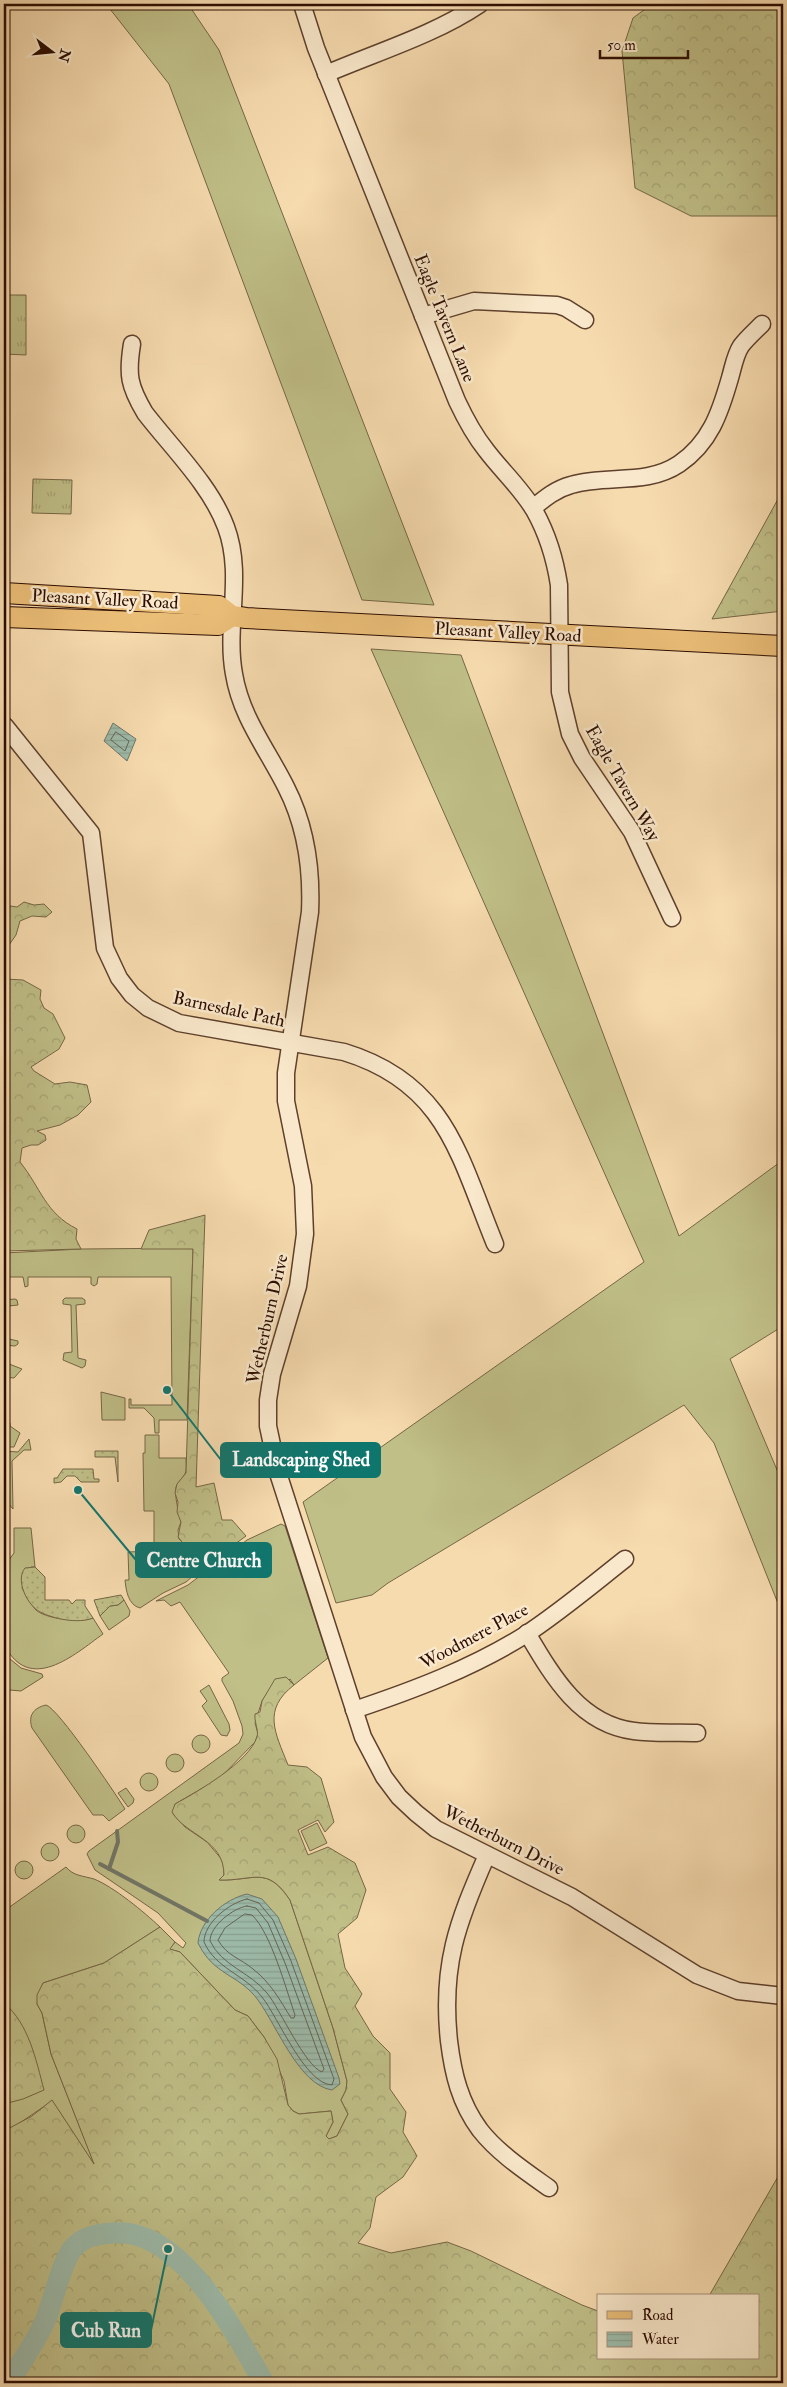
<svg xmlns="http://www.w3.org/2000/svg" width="787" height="2387" viewBox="0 0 787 2387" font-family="'IM FELL Double Pica',serif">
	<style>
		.grass { fill: #c0bf88; stroke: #766644 }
		.forest { fill: url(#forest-crowns); stroke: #766644 }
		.park { fill: url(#park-tufts); stroke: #766644 }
		.garden { fill: url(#garden-dots); stroke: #766644 }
		.water { fill: url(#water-rules); stroke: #707566 }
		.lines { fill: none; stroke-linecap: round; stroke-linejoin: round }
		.shore { stroke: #646455; stroke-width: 1 }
		.stream { stroke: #707566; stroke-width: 4 }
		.river { stroke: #9dbbaa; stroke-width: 21 }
		.minor-casing { stroke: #5e402c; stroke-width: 19 }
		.major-casing { stroke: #2c0c00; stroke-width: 22 }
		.minor { stroke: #f9e8cb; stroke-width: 16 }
		.major { stroke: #ebbe78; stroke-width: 20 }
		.labels { text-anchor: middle; stroke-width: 5; stroke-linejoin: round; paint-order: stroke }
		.street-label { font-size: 18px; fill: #2c0c00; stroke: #f9e8cb }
		.leader { fill: none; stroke: #0f766e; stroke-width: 2 }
		.callout-dot { fill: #0f766e; stroke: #f9e8cb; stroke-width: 2 }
		.callout { fill: #0f766e; stroke: #0f766e; stroke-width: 2 }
		.callout-label { font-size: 19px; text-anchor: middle; font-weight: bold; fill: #fff }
	</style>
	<defs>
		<pattern id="forest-crowns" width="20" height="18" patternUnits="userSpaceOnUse" patternTransform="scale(1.25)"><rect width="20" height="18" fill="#c0bf88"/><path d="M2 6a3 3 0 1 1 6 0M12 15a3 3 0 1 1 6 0" fill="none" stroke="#a5a374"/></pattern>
		<pattern id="park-tufts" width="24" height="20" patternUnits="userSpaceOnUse" patternTransform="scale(1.25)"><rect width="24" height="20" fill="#c0bf88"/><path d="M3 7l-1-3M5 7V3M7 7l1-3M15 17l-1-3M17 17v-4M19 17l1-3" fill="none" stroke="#a5a374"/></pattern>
		<pattern id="garden-dots" width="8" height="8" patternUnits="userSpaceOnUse" patternTransform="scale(1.25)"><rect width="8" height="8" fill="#c0bf88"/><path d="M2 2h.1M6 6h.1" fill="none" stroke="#a5a374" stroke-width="1.8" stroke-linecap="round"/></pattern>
		<pattern id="water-rules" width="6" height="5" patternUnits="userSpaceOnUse" patternTransform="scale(1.25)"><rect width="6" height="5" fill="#9dbbaa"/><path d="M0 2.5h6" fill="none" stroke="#87a090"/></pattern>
	</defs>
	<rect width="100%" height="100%" fill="#f6dbaf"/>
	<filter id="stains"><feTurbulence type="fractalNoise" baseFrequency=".004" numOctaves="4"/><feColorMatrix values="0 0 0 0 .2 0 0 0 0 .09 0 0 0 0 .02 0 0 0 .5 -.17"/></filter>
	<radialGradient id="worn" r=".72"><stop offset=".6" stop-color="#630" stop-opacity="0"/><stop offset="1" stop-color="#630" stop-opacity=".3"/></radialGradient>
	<g class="grass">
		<polygon points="106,4 188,4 219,50 434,605 362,600 169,84"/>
		<polygon points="371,649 461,655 679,1236 783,1160 783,1326 730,1359 783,1484 783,1616 714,1443 684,1405 388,1583 372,1595 336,1603 303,1502 644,1262"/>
		<polygon points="193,1248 187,1420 159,1420 159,1433 155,1433 154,1418 144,1408 129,1408 129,1399 131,1399 131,1405 172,1405 171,1277 98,1277 97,1284 94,1286 91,1284 91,1277 28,1277 28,1286 25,1287 23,1277 4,1277 4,1253 81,1249"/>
		<polygon points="65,1298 82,1298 85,1300 85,1304 76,1305 78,1358 86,1360 85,1366 82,1368 63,1360 64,1353 72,1352 71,1305 63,1304 63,1300"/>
		<polygon points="15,1299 17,1300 18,1305 9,1306 9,1339 18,1341 18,1344 15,1346 4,1345 4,1300"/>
		<polygon points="4,1362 22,1369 14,1378 4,1377"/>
		<polygon points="101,1392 125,1398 125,1420 102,1420"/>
		<polygon points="4,1422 10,1423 10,1426 20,1433 14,1447 4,1447"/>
		<path d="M145,1435H159V1458H186C186,1463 187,1470 185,1474C182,1479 178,1482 176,1487C174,1495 179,1514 181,1522L178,1530L179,1539L182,1542L184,1552L195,1556L198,1566L201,1569L186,1582L163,1593L140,1608C128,1605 126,1590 125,1580H129L128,1552L154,1551V1511H144L143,1453H145Z"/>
		<polygon points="29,1439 31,1450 24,1450 12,1461 13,1509 4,1499 4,1451 18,1452"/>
		<path d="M281,1524L285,1526L328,1658L294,1685L290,1679L268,1692L262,1701L255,1723L258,1734L255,1742L220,1778L175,1804L173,1814L185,1827L207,1842L223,1861L224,1875L220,1880C255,1881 266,1865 290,1900L333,2028L347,2081L346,2090L341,2100L348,2114L337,2136L329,2139L326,2136L333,2122L331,2111L299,2114L293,2111L288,2105L284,2081L264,2037L248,2016L235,2010L180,1952L169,1949L175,1942L183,1948L186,1943L158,1913L95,1870L87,1854L89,1851L239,1743L243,1734L242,1726L233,1701L222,1681V1678L229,1673L180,1602L171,1606L164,1600L156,1601L188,1585L247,1540Z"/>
		<path d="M14,1528H31L35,1567H31L22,1588C26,1595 30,1603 35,1609C44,1619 81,1623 93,1618L103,1634C74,1655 29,1695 4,1644V1567L14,1553Z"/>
		<polygon points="124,1600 130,1611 129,1616 109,1630 100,1616 110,1606 118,1605"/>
		<polygon points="4,1654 21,1668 42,1674 43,1677 21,1691 10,1690 4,1686"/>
		<polygon points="209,1685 229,1724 230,1730 227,1736 221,1735 202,1706 207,1701 200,1691"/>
		<path d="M46,1705C58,1708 115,1793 125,1809L109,1821L103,1815H93L32,1728C28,1716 33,1708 46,1705Z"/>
		<circle cx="201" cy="1744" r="9"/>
		<circle cx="175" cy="1763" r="9"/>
		<circle cx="149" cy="1782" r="9"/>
		<polygon points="126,1788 134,1799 133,1803 128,1807 118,1793"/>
		<polygon points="317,1823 327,1843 310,1851 301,1831"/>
		<circle cx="76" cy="1834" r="9"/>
		<circle cx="50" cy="1852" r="9"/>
		<circle cx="24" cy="1870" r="9"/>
		<path d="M66,1867C73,1876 84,1876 94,1879C114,1887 144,1912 160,1927L104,1963L43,1983L37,2004L42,2013L51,2054L96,2168L52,2101L8,2131H4V1911Z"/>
	</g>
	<g class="forest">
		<polygon points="652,4 783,4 783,216 691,216 635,188 622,51 633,18"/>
		<polygon points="783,490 783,611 712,619"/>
		<polygon points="24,902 34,905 44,904 52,912 46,917 32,916 20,921 16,935 4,952 4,905 17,907"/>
		<path d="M4,976L5,979L23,980L41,990L40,999L44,1008L53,1014L65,1038L59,1049L31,1067L34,1071L55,1084L70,1082L87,1085L91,1102L78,1115L60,1125L37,1131L45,1135L46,1140L38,1145H31L22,1148L20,1162C41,1188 45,1213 77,1229L76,1239L81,1249L4,1251Z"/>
		<polygon points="205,1215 196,1487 214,1483 222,1520 232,1520 246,1536 201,1569 198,1567 195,1556 184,1552 182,1542 178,1537 181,1522 177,1512 178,1502 175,1493 177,1484 186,1473 193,1249 141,1249 149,1230"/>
		<path d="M286,1677L294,1685C262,1710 275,1732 288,1765L307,1767L321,1778L334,1822L325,1832L318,1820L298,1830L308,1855L328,1847L355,1863L366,1890L357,1918L338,1934L345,1968L362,1994L355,2006L373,2036L390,2053V2089L406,2112L403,2132L417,2156L403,2177L376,2197L370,2228L358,2243L391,2253L447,2242L471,2251L582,2305L598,2311V2358H758V2296H709L783,2168V2383H4V2131L32,2116L52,2100L94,2164L51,2054L42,2013L37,2004V1995L43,1983L104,1963L160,1927L175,1942L170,1949L180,1952L235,2010L248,2016L264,2037L277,2059L288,2105L293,2111L299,2114L331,2111L333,2122L326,2136L329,2139L337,2136L348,2114L341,2100L346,2090L347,2081L333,2028L290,1900C267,1865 254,1881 219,1880L224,1875C224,1839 186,1836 172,1812L175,1804C197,1792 249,1762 257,1737C259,1730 254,1722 255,1714L260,1712L262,1701L275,1679Z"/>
		<path d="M4,2003C29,2024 36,2060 44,2090L23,2099L4,2104Z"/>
	</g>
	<g class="park">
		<polygon points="4,295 26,295 26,355 4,354"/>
		<polygon points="33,479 72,480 71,514 32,513"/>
	</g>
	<g class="garden">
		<polygon points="95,1451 118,1451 118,1482 115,1457 95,1457"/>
		<polygon points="63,1469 93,1469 94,1479 99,1479 99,1482 81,1482 75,1476 67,1476 61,1482 54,1483 54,1478 57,1478"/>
		<path d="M35,1567L45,1577V1600H69L72,1604L76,1600H85V1606L93,1618C78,1624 54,1619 40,1612C27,1605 15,1580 25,1568Z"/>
		<polygon points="121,1595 124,1600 118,1605 110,1606 100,1616 94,1600"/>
	</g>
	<g class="water">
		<polygon points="113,723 136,739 127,761 104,741"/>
		<path d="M247,1894L262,1899L278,1917L296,1959L339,2078L340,2084L332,2090C299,2085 277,2026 258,2000C239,1974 214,1976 198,1943C200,1920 225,1899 247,1894Z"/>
	</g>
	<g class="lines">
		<g class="shore">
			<polygon points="116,732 129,741 125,751 111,740"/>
			<path d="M247,1899L259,1903L273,1920L291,1961L334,2079L332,2085C305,2084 278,2017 262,1997C244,1974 216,1969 204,1942C204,1923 229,1903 247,1899Z"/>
			<path d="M247,1906L256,1908L268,1923L285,1963L324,2069L322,2072C305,2066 280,2009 267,1993C250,1972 222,1966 210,1941C210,1926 233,1908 247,1906Z"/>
			<path d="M245,1914L252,1915C271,1933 286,1989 295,2015L294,2018H291C280,2000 270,1982 253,1969C240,1958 227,1956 218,1940L225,1928Z"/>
		</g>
		<g class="stream">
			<polyline points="100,1864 207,1921"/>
			<polyline points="109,1869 118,1842 117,1831"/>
			<polyline points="4,2119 8,2118"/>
		</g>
		<path class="river" d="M8,2383C21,2363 35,2343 45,2321C52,2305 63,2257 74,2247C85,2236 98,2234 113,2233C181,2226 235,2333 264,2383"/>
		<g class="minor-casing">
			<g id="minor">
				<path d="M302,4L316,48L457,401C465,418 474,435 486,450C501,470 521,488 534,510C547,533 555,559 559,585L560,692L570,734L582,758L632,832L672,918"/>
				<path d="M326,74C377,52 434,35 480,4"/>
				<polyline points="423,316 474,301 557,305 566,308 585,320"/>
				<path d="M132,344C127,375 129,386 145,413C172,448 211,486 226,527C244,575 225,626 234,674C241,717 267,749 286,787C306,826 312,868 310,912L286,1073V1101L303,1186L305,1234L298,1286L272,1374L268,1400V1426L278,1473L363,1737L384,1777L399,1797L416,1813L436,1829L572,1897L697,1975L738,1991L783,1996"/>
				<path d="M533,508C545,498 556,489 571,485C607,474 646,486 679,464C710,443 720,413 730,378C733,368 735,355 741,346C747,338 755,331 762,324"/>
				<path d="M5,726L91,833L105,948L119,978L132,995L148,1008L179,1023L344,1052C446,1083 459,1156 495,1244"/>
				<path d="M527,1633C553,1677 580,1724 634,1731C655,1734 676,1732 697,1733"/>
				<path d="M354,1710C414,1690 472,1668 525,1635C560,1612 592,1585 625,1559"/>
				<path d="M487,1855C457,1923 441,1966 449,2041C453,2074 460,2103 480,2130C498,2153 525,2171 549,2188"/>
			</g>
		</g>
		<g class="major-casing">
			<g id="major">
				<polyline points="4,593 219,606 232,616 246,618 783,646"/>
				<polyline points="4,617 218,625 232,616"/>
			</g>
		</g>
		<use href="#minor" class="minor"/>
		<use href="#major" class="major"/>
	</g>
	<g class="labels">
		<g class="street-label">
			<text transform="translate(445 318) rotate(68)" y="6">Eagle Tavern Lane</text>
			<text transform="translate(105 599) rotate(3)" y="6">Pleasant Valley Road</text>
			<text transform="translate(508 632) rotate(3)" y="6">Pleasant Valley Road</text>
			<text transform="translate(623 783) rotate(60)" y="6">Eagle Tavern Way</text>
			<text transform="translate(229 1009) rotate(12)" y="6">Barnesdale Path</text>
			<text transform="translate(267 1319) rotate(-77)" y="6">Wetherburn Drive</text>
			<text transform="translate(474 1636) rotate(-28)" y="6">Woodmere Place</text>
			<text transform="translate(504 1840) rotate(27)" y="6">Wetherburn Drive</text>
		</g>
	</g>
	<path class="leader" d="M167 1390L221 1460M78 1490L136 1560M168 2249L151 2330"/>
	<g class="callout-dot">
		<circle cx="167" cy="1390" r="5"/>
		<circle cx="78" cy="1490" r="5"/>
		<circle cx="168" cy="2249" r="5"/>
	</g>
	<g class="callout">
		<rect x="221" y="1443" width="159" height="34" rx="5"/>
		<rect x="136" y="1543" width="135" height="34" rx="5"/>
		<rect x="61" y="2313" width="90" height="34" rx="5"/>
	</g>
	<g class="callout-label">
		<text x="301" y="1466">Landscaping Shed</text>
		<text x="204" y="1567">Centre Church</text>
		<text x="106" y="2337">Cub Run</text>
	</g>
	<rect width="787" height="2387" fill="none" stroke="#f6dbaf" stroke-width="20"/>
	<rect x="5" y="5" width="777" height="2377" fill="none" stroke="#2c0c00" stroke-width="2.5"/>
	<rect x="10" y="10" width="767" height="2367" fill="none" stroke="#2c0c00"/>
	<rect x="597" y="2294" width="162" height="65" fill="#f9e8cb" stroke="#a7907a"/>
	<rect x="607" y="2311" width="25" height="8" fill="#ebbe78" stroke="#a7907a"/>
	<text x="642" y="2320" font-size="15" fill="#2c0c00">Road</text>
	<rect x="607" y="2332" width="25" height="15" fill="url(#water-rules)" stroke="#a7907a"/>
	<text x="642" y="2344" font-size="15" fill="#2c0c00">Water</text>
	<g transform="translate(52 52) rotate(106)" stroke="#f9e8cb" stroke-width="4" paint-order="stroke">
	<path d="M0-4L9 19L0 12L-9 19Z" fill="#2c0c00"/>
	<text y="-8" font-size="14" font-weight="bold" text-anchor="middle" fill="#2c0c00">N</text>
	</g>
	<path d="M600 50v8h88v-8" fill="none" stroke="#2c0c00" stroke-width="2.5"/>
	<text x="607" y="50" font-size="15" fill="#2c0c00" stroke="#f9e8cb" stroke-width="4" paint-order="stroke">50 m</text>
	<rect width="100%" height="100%" filter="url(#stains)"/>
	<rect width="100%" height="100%" fill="url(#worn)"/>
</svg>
